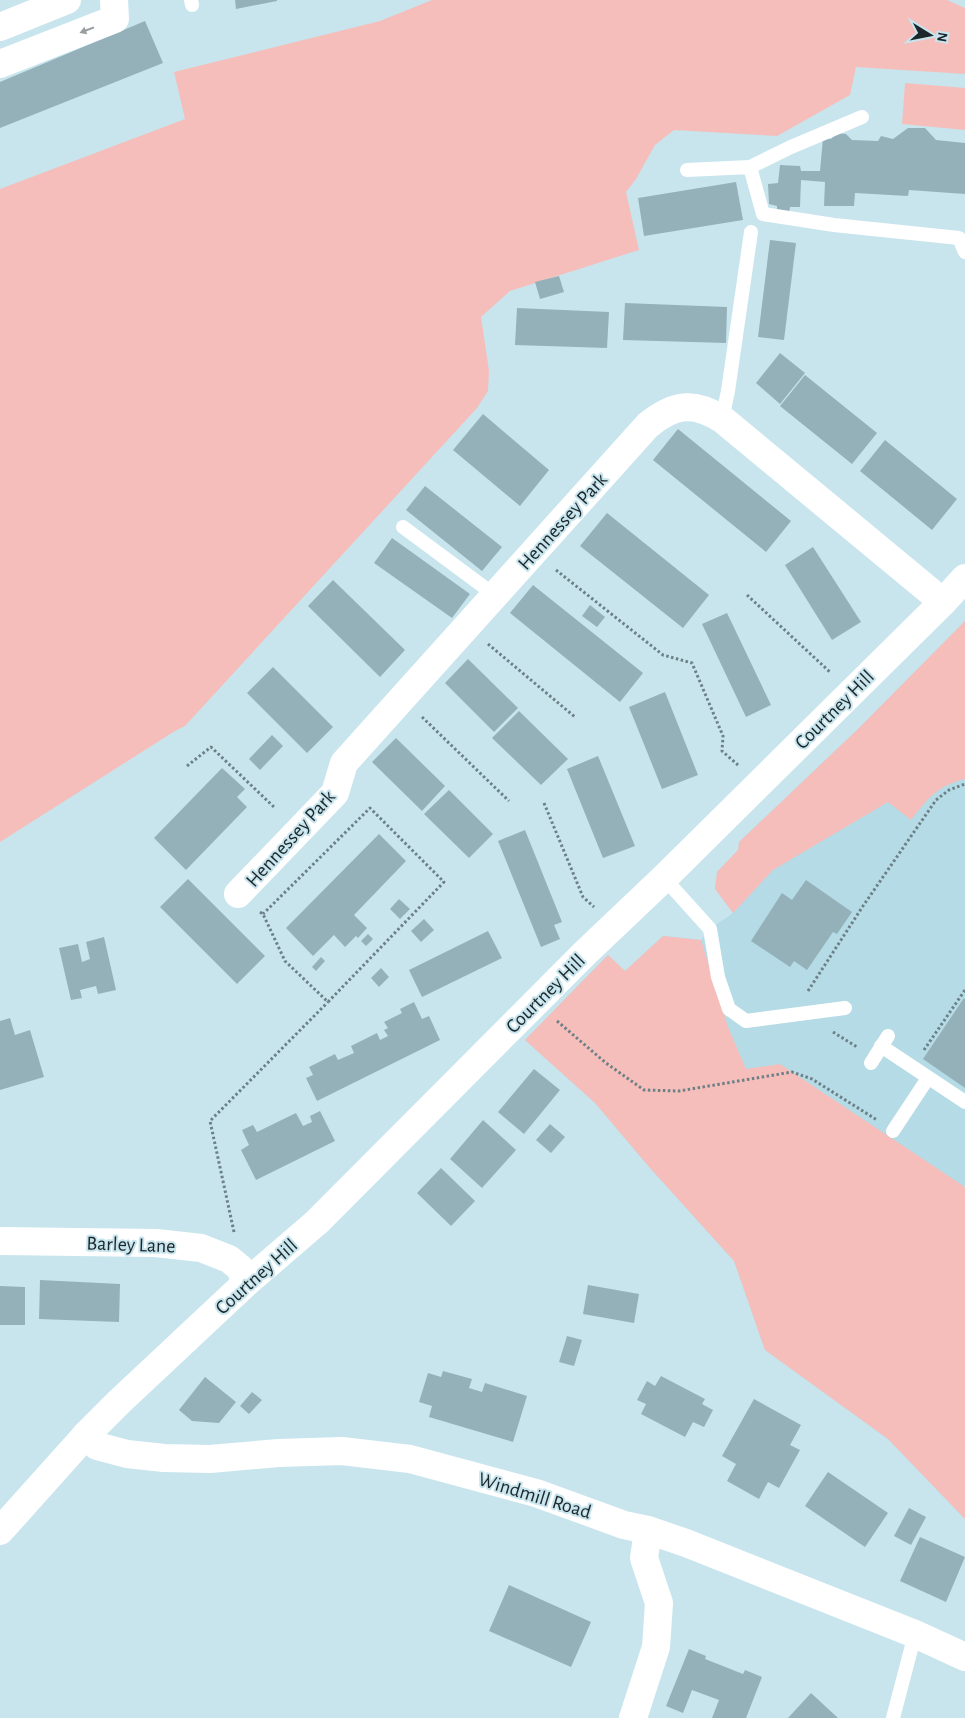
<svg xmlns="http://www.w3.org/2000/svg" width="965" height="1718" viewBox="0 0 965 1718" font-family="'Alegreya Sans',sans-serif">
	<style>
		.built { fill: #b4dbe6 }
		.green { fill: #f5bebb }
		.building { fill: #94b1b9 }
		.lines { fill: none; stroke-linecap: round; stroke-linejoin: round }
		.path { stroke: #6c8086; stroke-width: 3; stroke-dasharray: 2.5 2.5; stroke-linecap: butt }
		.lane { stroke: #fff; stroke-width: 14 }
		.street { stroke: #fff; stroke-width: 28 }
		.secondary { stroke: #fff; stroke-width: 28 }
		.oneway { fill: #989e9f }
		.labels { text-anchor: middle; stroke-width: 4; stroke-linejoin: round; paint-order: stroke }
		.street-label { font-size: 20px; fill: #1b272a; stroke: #c8e5ee }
	</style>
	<rect width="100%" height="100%" fill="#c8e5ee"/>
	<polygon class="built" points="965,621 965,1519 888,1439 765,1350 734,1261 650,1168 595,1103 525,1040 608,955 625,971 663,936 701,940 710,929 733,913 715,889 717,872 738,850 739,842 858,729"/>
	<g class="green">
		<polygon points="432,0 947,0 965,8 965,74 856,67 850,95 777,136 674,130 655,145 636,179 626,192 639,250 510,291 481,317 489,371 488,391 477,408 185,726 175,731 0,842 0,189 185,119 174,72 380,21"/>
		<polygon points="905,83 965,88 965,130 902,124"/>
		<path d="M965,621V779C937,786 928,798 911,820L888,802L773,870L733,913L715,889L717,872L738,850L739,842L858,729Z"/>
		<polygon points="663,936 701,940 728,1027 746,1069 780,1064 965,1187 965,1519 888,1439 765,1350 734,1261 650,1168 595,1103 525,1040 608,955 625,971"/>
	</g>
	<g class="building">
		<polygon points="235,0 277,0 277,1 236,9"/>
		<polygon points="145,21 163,63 0,128 0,82"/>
		<polygon points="908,128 925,128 936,140 965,143 965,194 909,190 908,196 855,193 854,206 824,206 825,182 801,180 800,207 790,207 789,213 777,211 777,206 769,204 768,184 778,183 780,165 800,166 801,171 820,171 823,138 831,139 837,133 846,134 852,140 878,141 881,136 893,139"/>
		<polygon points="736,182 743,220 644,236 638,198"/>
		<polygon points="770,240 796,243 784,340 758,337"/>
		<polygon points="559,276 564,292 540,299 535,282"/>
		<polygon points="625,303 727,307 726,343 623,340"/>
		<polygon points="517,308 609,312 607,348 515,345"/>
		<polygon points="780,353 805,373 780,404 756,383"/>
		<polygon points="805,375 877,433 852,464 780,406"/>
		<polygon points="483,414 549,470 520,506 453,450"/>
		<polygon points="678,429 791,521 766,552 653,460"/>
		<polygon points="885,440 957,499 932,530 860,471"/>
		<polygon points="425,486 502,547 482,571 406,510"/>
		<polygon points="607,513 709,595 683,628 580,546"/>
		<polygon points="392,538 470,594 452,618 374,563"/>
		<polygon points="813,547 861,622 832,640 785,565"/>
		<polygon points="333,580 405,650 380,677 308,606"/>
		<polygon points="533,585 643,673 620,702 510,613"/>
		<polygon points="590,605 605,617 597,627 582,616"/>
		<polygon points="727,613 771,705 746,717 702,624"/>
		<polygon points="468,659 518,708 494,732 445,683"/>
		<polygon points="273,667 333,727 307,753 247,693"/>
		<polygon points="665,692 698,775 662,789 629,707"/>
		<polygon points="519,711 568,759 541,785 492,738"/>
		<polygon points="272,735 283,746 260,770 249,759"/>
		<polygon points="396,738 445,786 422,811 372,762"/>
		<polygon points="598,756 635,846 603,858 567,769"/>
		<polygon points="222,768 245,789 237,797 247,807 186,870 154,838"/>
		<polygon points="449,790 493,834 469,858 424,814"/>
		<polygon points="525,830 562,922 554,925 560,939 541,947 498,841"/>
		<polygon points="379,834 406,861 354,915 367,928 358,938 356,936 345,947 334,935 313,956 286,928"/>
		<polygon points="188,879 265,956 237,984 160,907"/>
		<polygon points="806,880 852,912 837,934 833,932 807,970 794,961 790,967 751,941 782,893 792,900"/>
		<polygon points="399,899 410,909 400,919 390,909"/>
		<polygon points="424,919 434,930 421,942 411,931"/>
		<polygon points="488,931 502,958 422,997 409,970"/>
		<polygon points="368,934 373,939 366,946 361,941"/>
		<polygon points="104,937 116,990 98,994 96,986 80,990 82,998 71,1000 59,948 78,944 82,962 90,959 86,942"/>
		<polygon points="321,957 325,961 316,971 312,967"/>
		<polygon points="381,968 389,977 379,987 371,978"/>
		<polygon points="964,998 965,999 965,1088 923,1059"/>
		<polygon points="414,1002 422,1019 429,1016 440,1040 317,1101 306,1078 313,1075 309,1067 335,1054 338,1060 354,1053 351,1046 377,1033 380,1040 388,1036 384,1030 388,1028 384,1022 402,1013 400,1009"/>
		<polygon points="10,1018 15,1035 30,1030 44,1077 0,1090 0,1021"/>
		<polygon points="534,1069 560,1090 524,1134 498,1112"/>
		<polygon points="320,1111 335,1141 256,1180 241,1150 249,1145 242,1130 253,1125 257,1132 296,1113 303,1126 312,1122 310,1116"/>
		<polygon points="483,1120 516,1150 482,1188 450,1159"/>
		<polygon points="550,1124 565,1137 551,1153 536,1140"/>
		<polygon points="441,1168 475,1201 451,1226 417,1193"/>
		<polygon points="40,1280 120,1284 119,1322 39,1319"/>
		<polygon points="588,1285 639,1294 634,1323 583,1314"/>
		<polygon points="0,1286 25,1287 25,1325 0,1325"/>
		<polygon points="567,1336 582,1340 574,1366 559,1362"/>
		<polygon points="443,1371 472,1379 469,1388 482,1392 485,1383 527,1396 513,1442 429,1417 432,1406 419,1402 428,1373 441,1377"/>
		<polygon points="661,1376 705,1399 702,1404 713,1410 704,1427 693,1422 685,1437 641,1414 646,1404 637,1400 647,1381 655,1386"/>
		<polygon points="205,1377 236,1402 219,1423 192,1421 179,1410"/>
		<polygon points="252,1392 262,1400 249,1414 240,1406"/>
		<polygon points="754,1399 801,1425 790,1445 800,1450 779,1488 768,1482 759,1499 727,1481 736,1464 722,1456"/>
		<polygon points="828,1472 888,1513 865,1547 805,1506"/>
		<polygon points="909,1508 926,1517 911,1545 894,1536"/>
		<polygon points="920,1537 965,1557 946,1602 900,1581"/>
		<polygon points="509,1585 591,1622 571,1667 489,1631"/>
		<polygon points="689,1649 706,1656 705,1659 743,1674 745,1670 762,1677 746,1718 712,1718 719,1700 692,1690 683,1713 666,1706"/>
		<polygon points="811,1693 838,1718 788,1718"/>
	</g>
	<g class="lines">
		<g class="path">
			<polyline points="556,570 663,655 692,663 723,736 722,751 738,765"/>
			<polyline points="747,595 831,673"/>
			<polyline points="488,644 575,717"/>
			<polyline points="422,717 509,801"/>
			<polyline points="187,766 211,747 275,808"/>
			<polyline points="544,803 583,897 594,907"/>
			<polyline points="260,912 263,914 285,961 328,1002 444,882 370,808 263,914"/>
			<polyline points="808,991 863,906 936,800 949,790 965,784"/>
			<polyline points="557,1021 606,1063 644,1090 679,1091 792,1072 812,1079 877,1120"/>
			<polyline points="833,1032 857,1047"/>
			<polyline points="924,1050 965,990"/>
			<polyline points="234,1232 210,1121 328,1002"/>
		</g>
		<g class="lane">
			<polyline points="191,0 192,5"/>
			<polyline points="750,167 791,147 862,117"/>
			<polyline points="687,170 750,167 763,214 834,225 959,238 965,252"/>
			<polyline points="722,419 728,391 751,232"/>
			<polyline points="403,527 496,596"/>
			<polyline points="664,878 710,929 718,977 729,1009 746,1021 845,1008"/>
			<polyline points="881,1046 965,1102"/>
			<polyline points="871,1063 888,1036"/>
			<polyline points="893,1131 928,1078"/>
			<polyline points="893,1718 915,1634"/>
		</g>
		<g class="street">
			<polyline points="0,64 115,19 114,0"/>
			<path d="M238,894L335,793L344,763L648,425C674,404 693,401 722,419L943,602"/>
			<polyline points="0,1241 156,1243 201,1248 229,1259 240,1268 246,1283"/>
			<polyline points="86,1435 97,1446 127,1454 164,1458 210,1459 279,1453 342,1451 410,1459 536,1493 624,1525 648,1530 686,1543 915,1634 965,1657"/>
			<polyline points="0,1531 86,1435 119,1402 246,1283 317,1222 585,953 664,878 943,602 965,578"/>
			<polyline points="633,1718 656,1647 659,1603 644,1558 648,1530"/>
		</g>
		<polyline class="secondary" points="0,27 67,0"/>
	</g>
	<defs><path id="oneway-solid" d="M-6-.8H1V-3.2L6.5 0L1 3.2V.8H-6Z" transform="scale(1.25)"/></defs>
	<use class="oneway" href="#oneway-solid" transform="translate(87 30) rotate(159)"/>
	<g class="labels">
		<g class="street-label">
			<text transform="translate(562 521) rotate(-48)" y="7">Hennessey Park</text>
			<text transform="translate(834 709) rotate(-45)" y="7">Courtney Hill</text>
			<text transform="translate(290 838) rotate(-48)" y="7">Hennessey Park</text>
			<text transform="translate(545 993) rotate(-45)" y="7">Courtney Hill</text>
			<text transform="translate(131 1244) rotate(2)" y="7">Barley Lane</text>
			<text transform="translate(256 1276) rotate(-42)" y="7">Courtney Hill</text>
			<text transform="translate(535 1495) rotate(17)" y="7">Windmill Road</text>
		</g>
	</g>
	<g transform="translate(930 35) rotate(100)" stroke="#c8e5ee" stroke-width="4" paint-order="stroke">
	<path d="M0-4L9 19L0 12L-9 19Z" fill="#1b272a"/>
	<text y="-8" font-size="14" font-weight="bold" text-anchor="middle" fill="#1b272a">N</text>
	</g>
</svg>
